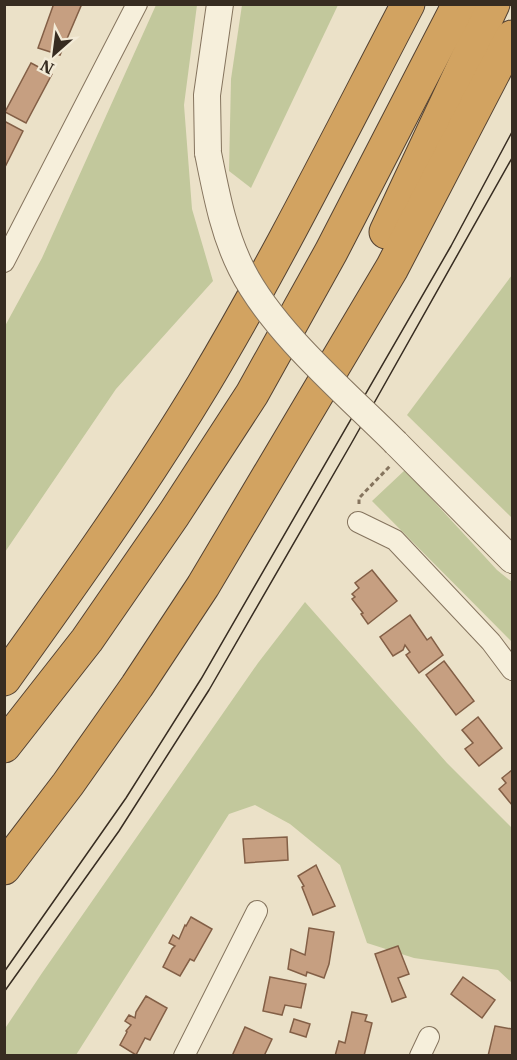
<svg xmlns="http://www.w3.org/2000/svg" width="517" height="1060" viewBox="0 0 517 1060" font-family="'IBM Plex Serif',serif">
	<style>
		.green { fill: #c2c89c }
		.building { fill: #c69f81; stroke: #835f46; stroke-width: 1.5 }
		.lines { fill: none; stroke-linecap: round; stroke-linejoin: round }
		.minor-casing { stroke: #85745e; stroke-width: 22 }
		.tertiary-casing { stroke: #85745e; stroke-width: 28 }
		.motorway-casing { stroke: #544232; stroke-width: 35 }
		.path { stroke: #85745e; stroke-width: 3; stroke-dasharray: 4.5 3; stroke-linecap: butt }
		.minor { stroke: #f6efdb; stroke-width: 20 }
		.tertiary { stroke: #f6efdb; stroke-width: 26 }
		.motorway { stroke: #d2a361; stroke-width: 33 }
		.tram { stroke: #372c21; stroke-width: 1.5 }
		.tertiary-bridge-casing { stroke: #85745e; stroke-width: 28; stroke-linecap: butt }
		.tertiary-bridge { stroke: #f6efdb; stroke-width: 26 }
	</style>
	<rect width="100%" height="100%" fill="#ebe1c8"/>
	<g class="green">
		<polygon points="156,5 197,5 184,105 192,209 213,281 116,389 5,552 5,326 42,258"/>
		<polygon points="242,5 338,5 251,188 229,171 231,79"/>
		<polygon points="512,275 512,518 407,415"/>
		<polygon points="405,470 497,570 512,582 512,642 372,501"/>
		<polygon points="305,602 447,763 512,828 512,983 498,970 414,958 367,943 340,865 290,824 255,805 229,814 76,1055 5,1055 4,1030 42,973 258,663"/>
	</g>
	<g class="building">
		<polygon points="51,4 78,4 81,6 60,55 38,48 53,6"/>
		<polygon points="31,63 52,74 26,123 5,112"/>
		<polygon points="4,121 23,131 4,169"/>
		<polygon points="372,570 397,601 368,624 361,614 363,613 352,599 355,597 352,594 359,588 355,583"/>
		<polygon points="410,615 427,640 431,637 443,655 419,673 406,655 410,652 405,645 403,650 393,656 380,637"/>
		<polygon points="444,661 474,701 456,715 426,675"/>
		<polygon points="478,717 502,748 479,766 465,749 473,743 462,730"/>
		<polygon points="512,770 512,805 499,789 506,783 502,778"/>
		<polygon points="287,837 288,860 245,863 243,839"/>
		<polygon points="316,865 335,906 313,915 302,887 304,886 298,876"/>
		<polygon points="191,917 212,929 194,961 190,959 180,976 163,967 172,949 175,946 169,943 173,935 179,939 185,925 186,926"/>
		<polygon points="309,928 334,932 329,964 324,978 307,972 306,976 288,969 291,949 305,955"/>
		<polygon points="398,946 409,974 398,978 406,997 392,1002 375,954"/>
		<polygon points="270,977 306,984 301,1008 285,1005 282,1015 263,1011"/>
		<polygon points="463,977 495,1000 482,1018 451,994"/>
		<polygon points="146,996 167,1008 150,1040 145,1038 136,1055 120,1045 127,1032 126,1031 131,1025 125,1021 129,1015 135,1018 136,1012"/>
		<polygon points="352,1012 367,1015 365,1021 372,1023 364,1056 335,1056 339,1041 345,1043"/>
		<polygon points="294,1019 310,1024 306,1037 290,1032"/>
		<polygon points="495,1026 512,1029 512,1056 488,1056"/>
		<polygon points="245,1027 272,1039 264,1056 232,1056"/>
	</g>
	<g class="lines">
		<g class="minor-casing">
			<g id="minor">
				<polyline points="4,262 137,4"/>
				<polyline points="358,522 395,540 491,642 512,670"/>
				<polyline points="184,1056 257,911"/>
				<polyline points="420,1056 429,1037"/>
			</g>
		</g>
		<g class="tertiary-casing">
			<g id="tertiary">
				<polyline points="208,153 207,95 220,4"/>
				<polyline points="396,443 512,560"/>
			</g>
		</g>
		<g class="motorway-casing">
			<g id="motorway">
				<polyline points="386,232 493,4"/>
				<path d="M4,679C73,583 142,486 203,385C277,261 341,132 408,4"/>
				<polyline points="4,746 87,640 174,514 252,394 331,252 459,4"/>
				<polyline points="4,868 68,784 137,686 203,586 392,268 512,37"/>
			</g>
		</g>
		<polyline class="path" points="359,504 359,498 390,466"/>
		<use href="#minor" class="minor"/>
		<use href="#tertiary" class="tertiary"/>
		<use href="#motorway" class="motorway"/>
		<g class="tram">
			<polyline points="4,972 126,798 201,679 451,246 512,132"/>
			<polyline points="4,992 119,831 209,690 351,444 512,158"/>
		</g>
		<g class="tertiary-bridge-casing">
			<path id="tertiary-bridge" d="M208,153C216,192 223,232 241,268C272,331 346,393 396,443"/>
		</g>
		<use href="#tertiary-bridge" class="tertiary-bridge"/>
	</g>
	<rect width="517" height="1060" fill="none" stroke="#372c21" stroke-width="12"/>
	<g transform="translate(54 54) rotate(208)" stroke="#f3ebd7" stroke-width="4.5" paint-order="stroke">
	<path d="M0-4.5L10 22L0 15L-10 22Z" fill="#372c21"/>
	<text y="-9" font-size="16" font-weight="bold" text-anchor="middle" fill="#372c21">N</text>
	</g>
</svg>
